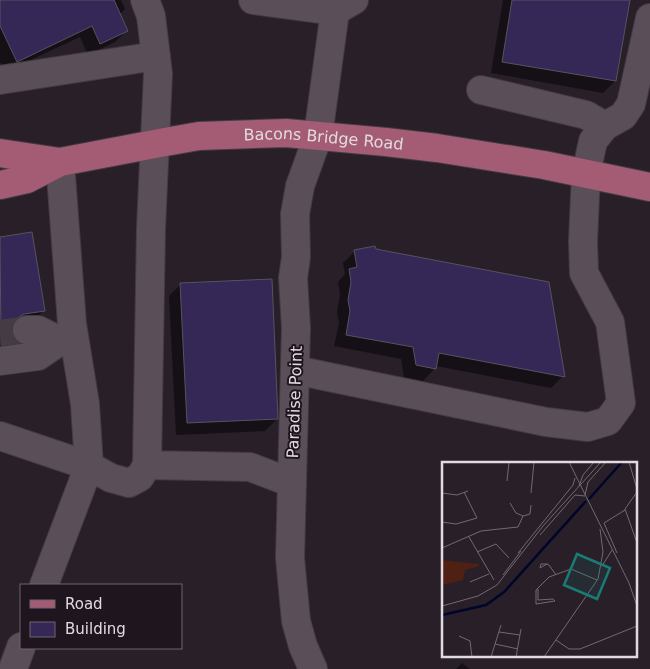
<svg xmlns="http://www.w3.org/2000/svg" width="650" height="669" viewBox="0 0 650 669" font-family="'DejaVu Sans',sans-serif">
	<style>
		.shadow { fill: #0007 }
		.building { fill: #352856; stroke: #565360 }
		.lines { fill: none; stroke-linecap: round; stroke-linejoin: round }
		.minor-tunnel { stroke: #443b44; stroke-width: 28; stroke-dasharray: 28 14; stroke-linecap: butt }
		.minor-casing { stroke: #433b42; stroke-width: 30 }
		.major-casing { stroke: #433b42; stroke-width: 30 }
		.minor { stroke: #5a4f59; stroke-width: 28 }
		.major { stroke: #a35c73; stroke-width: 28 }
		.labels { text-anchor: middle; stroke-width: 4; stroke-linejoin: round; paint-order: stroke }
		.street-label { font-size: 16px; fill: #e1dae0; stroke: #1f151e }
		.inset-river { fill: none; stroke: #000529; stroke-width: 2.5 }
		.inset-road { fill: none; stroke: #726a72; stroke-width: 1 }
		.view { fill: #1a7b74; fill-opacity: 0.15; stroke: #1a7b74; stroke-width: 2.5 }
		.inset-edge { fill: none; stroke: #e1dae0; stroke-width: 2.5 }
	</style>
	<rect width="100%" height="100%" fill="#281f28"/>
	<g class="shadow">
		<polygon points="0,0 121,0 125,9 119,15 127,30 115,42 88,55 80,37 5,72 0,62"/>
		<polygon points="503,0 629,0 615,81 603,93 491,73"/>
		<polygon points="31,233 43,311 34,320 12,325 10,330 12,338 17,343 8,352 0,353 0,238"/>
		<polygon points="375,250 563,376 551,388 436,366 435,368 423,381 404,377 401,359 334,346 339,323 337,312 340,295 338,282 345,274 343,263 355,251"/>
		<polygon points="181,284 277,419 265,431 176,435 169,296"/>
		<polygon points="462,663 470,669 456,669"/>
	</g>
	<g class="building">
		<polygon points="0,0 114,0 128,31 100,44 92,26 17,62 0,26"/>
		<polygon points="512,0 630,0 616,81 502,62"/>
		<polygon points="32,232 45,311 24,314 19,317 13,323 11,330 13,337 18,343 1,345 0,237"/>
		<polygon points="375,246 376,249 549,282 565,377 439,353 436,369 416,365 413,347 346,335 350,311 348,300 351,282 349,269 357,267 354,250"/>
		<polygon points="272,279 278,419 187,423 180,283"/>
	</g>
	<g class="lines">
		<polyline class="minor-tunnel" points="0,334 27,330"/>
		<g class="minor-casing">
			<g id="minor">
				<polyline points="145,0 151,16 158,74 151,228 147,465 250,467 292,483"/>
				<polyline points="253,0 335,11 318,136 300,186 295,214 296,257 293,278 296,328 290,558 296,621 303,646 313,669"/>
				<polyline points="335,11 354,0"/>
				<polyline points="0,80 156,56"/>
				<polyline points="481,90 586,115 605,126"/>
				<polyline points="60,162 72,324 85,404 89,466 111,478 129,483 140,477 147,465"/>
				<polyline points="27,330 38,330 60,341"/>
				<polyline points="0,361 38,356 60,341"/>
				<polyline points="295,370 546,422 588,427 608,421 621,403 610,322 584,273 583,241 586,174 593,141 605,126 623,116 631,104 650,18"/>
				<polyline points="0,436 89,466 44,585"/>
				<polyline points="13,669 21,647"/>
			</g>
		</g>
		<g class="major-casing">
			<g id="major">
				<polyline points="0,153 60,162"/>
				<path id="s1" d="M0,185L27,179L60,162L165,142L199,136L286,133L386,142L437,148L544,165L650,187"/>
			</g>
		</g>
		<use href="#minor" class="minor"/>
		<use href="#major" class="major"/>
	</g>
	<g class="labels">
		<g class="street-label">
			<text dy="6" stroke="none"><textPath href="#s1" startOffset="331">Bacons Bridge Road</textPath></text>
			<text transform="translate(294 402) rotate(-88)" y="6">Paradise Point</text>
		</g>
	</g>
	<g transform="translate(442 462)">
		<rect width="195" height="195" fill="#281f28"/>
		<path d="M0,98L37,102V104L23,108L21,118L0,123Z" fill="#4e2113"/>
		<path class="inset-river" d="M147,37L180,0M0,153L44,143L62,130L144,39"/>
		<path class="inset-road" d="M127,0L187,121L195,144M187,0L195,27M65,19L67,0M137,24L141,13L152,0M195,30L183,47L195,81M0,31L15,33L26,29M89,31L92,0M143,33L146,20L164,0M68,41L74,51L81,54L88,52L89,43M0,60L14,62L35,56L22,30M98,73L133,33L143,34M27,75L52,118M0,86L39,69L76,65L81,54M35,90L54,82L67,96M76,91L131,23L133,16M175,91L162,61L183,48M105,102L98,106L99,102H105L107,103L114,113M160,104L170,88M61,113L79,89M28,120L47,112M98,124L94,128L107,115L129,107L155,118M94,128V142L113,139L111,137L96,138V127M0,144L36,134L55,123L101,64L159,0M57,170L78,173M17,174L28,179L30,195M114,178L127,187H138L195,164M53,182L76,187M49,195L59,163M74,195L79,167M102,195L156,117L161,90L158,67"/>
		<path class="view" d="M135,92L168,106L155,137L122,123Z"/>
		<rect width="195" height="195" class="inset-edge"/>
	</g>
	<rect x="20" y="584" width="162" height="65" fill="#1f151e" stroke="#6d646c"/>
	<rect x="30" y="600" width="25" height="8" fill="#a35c73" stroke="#6d646c"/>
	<text x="65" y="609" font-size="15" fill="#e1dae0">Road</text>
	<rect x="30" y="622" width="25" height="15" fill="#352856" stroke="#6d646c"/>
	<text x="65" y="634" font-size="15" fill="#e1dae0">Building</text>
</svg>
